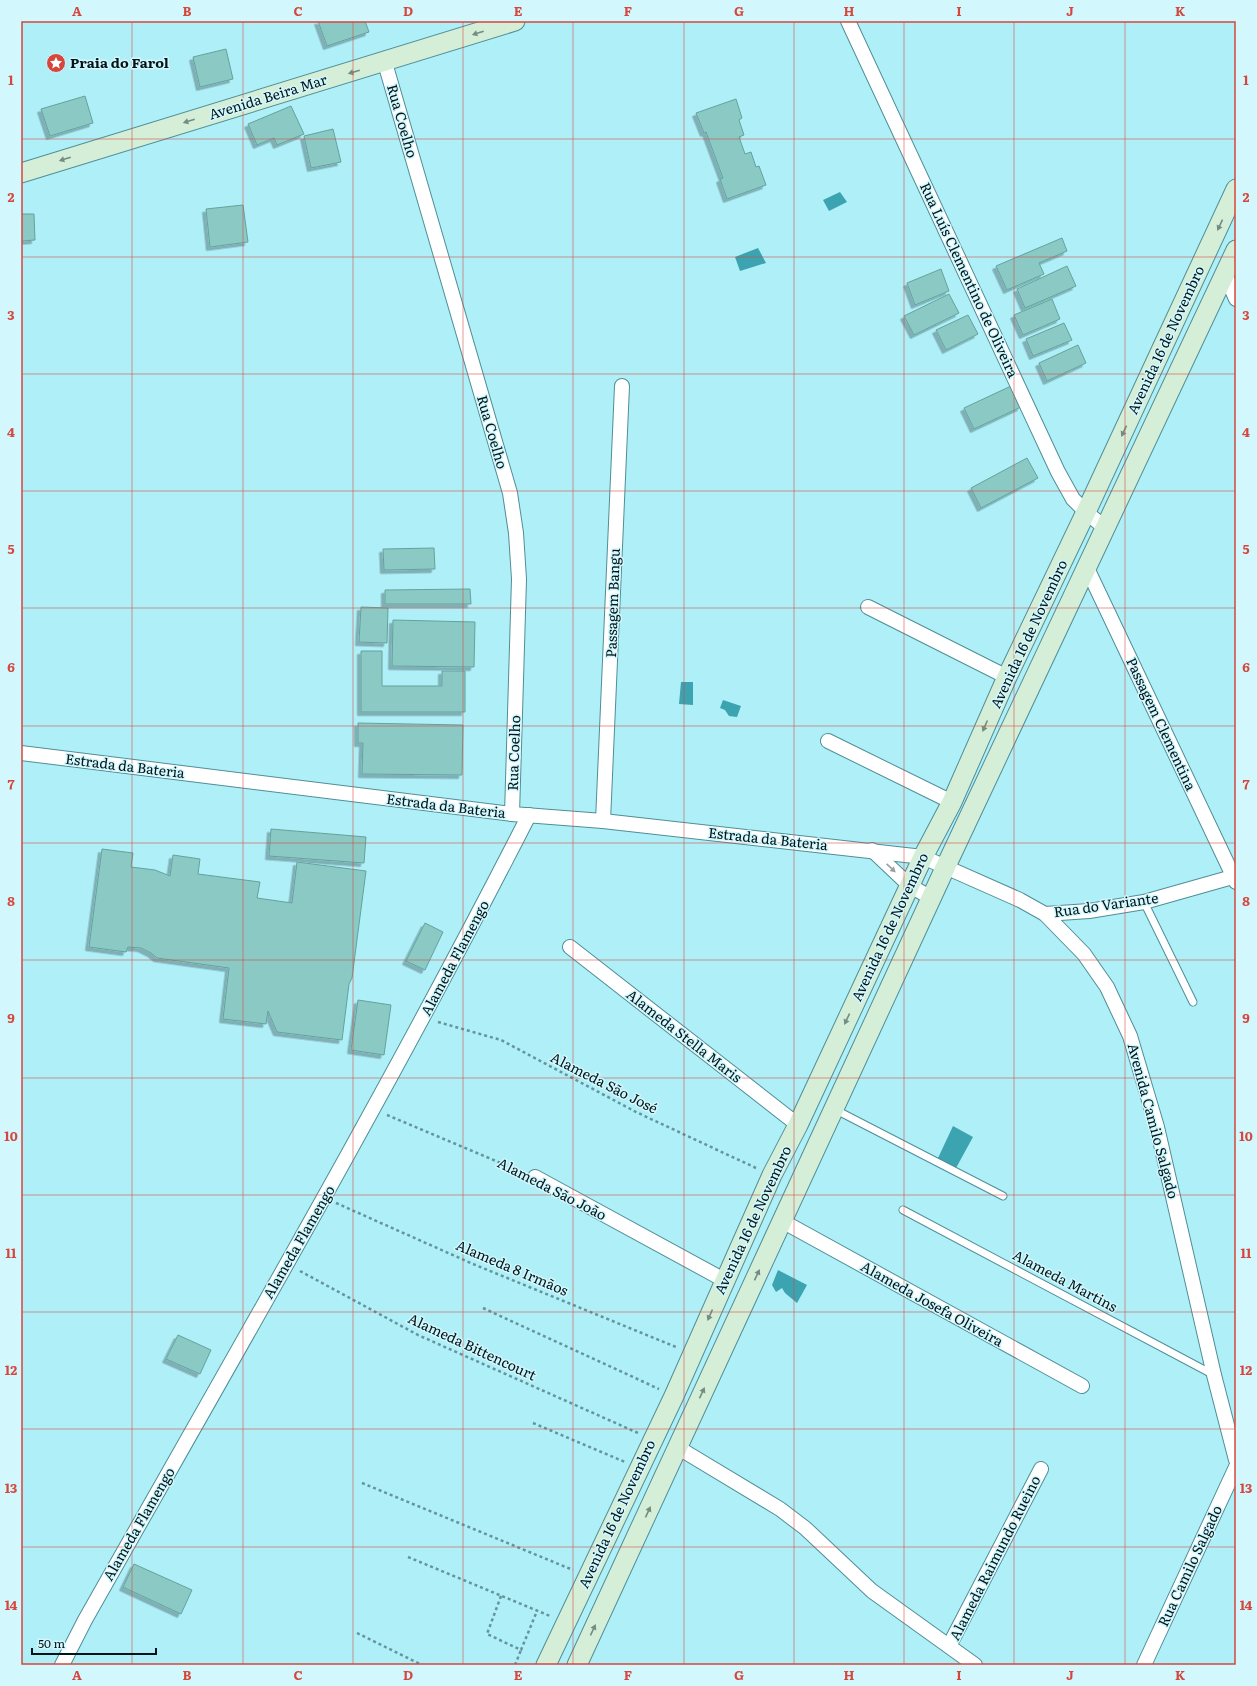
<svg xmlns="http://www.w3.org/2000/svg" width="1257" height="1686" viewBox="0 0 1257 1686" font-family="Literata,serif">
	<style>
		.water { fill: #3ca3b1 }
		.building { fill: #8bcac4; stroke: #64a29c; filter: url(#shadow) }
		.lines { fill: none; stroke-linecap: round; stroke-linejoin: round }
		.lane-casing { stroke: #508e97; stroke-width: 9 }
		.street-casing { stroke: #508e97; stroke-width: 16 }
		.secondary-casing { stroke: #508e97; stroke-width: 21 }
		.path { stroke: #66949b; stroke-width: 2.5; stroke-dasharray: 3 3; stroke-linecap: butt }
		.lane { stroke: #fff; stroke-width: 7 }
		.street { stroke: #fff; stroke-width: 14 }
		.secondary { stroke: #d4eed8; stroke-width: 19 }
		.oneway { fill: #758c82 }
		.oneway2 { fill: #99a1a3 }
		.grid { fill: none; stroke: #d5473d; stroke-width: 1; stroke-opacity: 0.55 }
		.labels { text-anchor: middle; stroke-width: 3; stroke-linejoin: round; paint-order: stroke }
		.poi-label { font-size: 14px; font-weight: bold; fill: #001519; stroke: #d2f7fd; text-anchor: start }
		.street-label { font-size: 14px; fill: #001519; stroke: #d2f7fd }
		.neatline { fill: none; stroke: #d5473d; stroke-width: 1.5 }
		.grid-label { font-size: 13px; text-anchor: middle; font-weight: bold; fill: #d5473d }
	</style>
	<defs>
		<filter id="shadow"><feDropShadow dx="-3.5" dy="3.5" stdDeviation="0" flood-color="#0004"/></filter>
	</defs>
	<rect width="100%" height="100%" fill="#aeeff8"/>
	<g class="water">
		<polygon points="840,192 847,202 829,211 823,200"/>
		<polygon points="758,248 766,263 740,271 735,257"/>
		<polygon points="681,682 693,682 693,705 679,704"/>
		<polygon points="723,700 741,706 737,717 729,716 725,710 720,708"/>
		<polygon points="953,1126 973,1137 956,1168 938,1158"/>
		<polygon points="778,1270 807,1285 797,1303 785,1293 782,1288 776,1292 772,1285"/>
	</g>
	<g class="building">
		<polygon points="318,21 365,21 369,32 327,46"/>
		<polygon points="226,49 233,79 200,87 193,57"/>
		<polygon points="85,96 93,123 50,136 41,109"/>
		<polygon points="736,99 742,118 739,120 744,135 739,137 745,154 751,152 756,167 759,166 766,185 727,199 720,179 723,178 706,132 704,133 696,113"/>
		<polygon points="291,106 304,134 277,145 274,138 257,145 248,124"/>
		<polygon points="333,129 341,162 311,168 304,136"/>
		<polygon points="243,205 248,242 210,247 206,209"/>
		<polygon points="21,214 34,214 35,240 21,241"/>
		<polygon points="1062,238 1067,251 1039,263 1044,274 1007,290 996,266"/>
		<polygon points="1067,266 1076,286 1025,308 1017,289"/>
		<polygon points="941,269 949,291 915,305 907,283"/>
		<polygon points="949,294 959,313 914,335 904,316"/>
		<polygon points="1052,299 1060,319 1023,335 1014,315"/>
		<polygon points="968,315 978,334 946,350 936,330"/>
		<polygon points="1064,323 1072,340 1033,356 1026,339"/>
		<polygon points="1078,345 1086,363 1047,381 1039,363"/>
		<polygon points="1011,386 1021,407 974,429 964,408"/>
		<polygon points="1027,458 1038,478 981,508 971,488"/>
		<polygon points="434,548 435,569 384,570 383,549"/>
		<polygon points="470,589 471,604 385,604 385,590"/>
		<polygon points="361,607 388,608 387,643 359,642"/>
		<polygon points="393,620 475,622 474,667 392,666"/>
		<polygon points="361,651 382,651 382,686 442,686 442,671 465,671 465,712 361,712"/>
		<polygon points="358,723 463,725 462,775 362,774 363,743 358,743"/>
		<polygon points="271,829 366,837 364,863 269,856"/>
		<polygon points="102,849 133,853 131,867 155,870 170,876 173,855 200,859 198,874 260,882 257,898 292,903 297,862 366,871 352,978 349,984 342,1040 277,1032 268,1011 266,1024 223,1019 229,968 157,958 151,953 141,948 128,947 126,952 89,947"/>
		<polygon points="425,923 443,932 425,970 406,961"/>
		<polygon points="358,1000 391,1005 384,1055 351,1050"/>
		<polygon points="178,1335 211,1350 200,1374 166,1359"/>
		<polygon points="134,1564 192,1590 181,1614 123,1587"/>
	</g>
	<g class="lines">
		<g class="lane-casing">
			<g id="lane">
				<polyline points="1144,902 1193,1002"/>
				<polyline points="834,1109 1003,1196"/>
				<polyline points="903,1210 1214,1375"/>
			</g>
		</g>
		<g class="street-casing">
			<g id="street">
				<polyline points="848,21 1058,472 1073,499 1086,512 1104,527"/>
				<polyline points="385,63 510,493 516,533 519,579 512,814"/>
				<polyline points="1225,274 1236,299"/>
				<polyline points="1086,566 1236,882"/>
				<polyline points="868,607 1007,677"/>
				<polyline points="828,741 952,802"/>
				<polyline points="21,753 512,814 603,821 923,857 1020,900 1045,914 1084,954 1107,987 1130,1036 1157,1127 1214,1375 1236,1460"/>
				<polyline points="603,821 622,386"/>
				<polyline points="872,850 909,885 931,898"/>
				<polyline points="1045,914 1089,911 1144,902 1236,876"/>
				<polyline points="570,947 798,1125"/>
				<polyline points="535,1177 726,1281"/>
				<polyline points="782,1221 1082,1386"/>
				<polyline points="677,1447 780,1509 805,1528 872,1591 975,1665"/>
				<polyline points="949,1646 1041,1469"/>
				<path d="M62,1665L85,1620C236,1353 390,1088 529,815"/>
				<polyline points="1144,1665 1236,1467"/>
			</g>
		</g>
		<g class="secondary-casing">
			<g id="secondary">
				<path d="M21,173C186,122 351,73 515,21"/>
				<polyline points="546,1665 674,1396 772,1175 798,1125 923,857 952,802 1007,677 1086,512 1236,189"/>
				<polyline points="577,1665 946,866 1236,250"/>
			</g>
		</g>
		<g class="path">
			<polyline points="438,1022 501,1040 636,1112 756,1168"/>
			<polyline points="387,1115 522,1172"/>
			<polyline points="336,1203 473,1264 676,1347"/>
			<polyline points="300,1271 418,1335 638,1433"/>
			<polyline points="483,1308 659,1389"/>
			<polyline points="533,1423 625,1462"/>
			<polyline points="362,1483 573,1570"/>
			<polyline points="408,1557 550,1616"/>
			<polyline points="501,1596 487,1634 521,1650 537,1611"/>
			<polyline points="357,1633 422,1665"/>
			<polyline points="515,1665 521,1650"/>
		</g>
		<use href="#lane" class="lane"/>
		<use href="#street" class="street"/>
		<use href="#secondary" class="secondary"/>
	</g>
	<defs><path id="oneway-solid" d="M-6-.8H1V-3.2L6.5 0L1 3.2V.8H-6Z"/></defs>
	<g class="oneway">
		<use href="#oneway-solid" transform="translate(478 33) rotate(162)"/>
		<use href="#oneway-solid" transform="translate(354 72) rotate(164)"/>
		<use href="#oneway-solid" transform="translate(189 121) rotate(163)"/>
		<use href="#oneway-solid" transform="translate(65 159) rotate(163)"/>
		<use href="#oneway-solid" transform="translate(1220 225) rotate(115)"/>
		<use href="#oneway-solid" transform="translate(1124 431) rotate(115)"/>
		<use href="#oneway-solid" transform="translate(985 726) rotate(114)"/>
		<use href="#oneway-solid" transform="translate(847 1019) rotate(115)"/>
		<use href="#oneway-solid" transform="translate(757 1275) rotate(-65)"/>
		<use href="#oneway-solid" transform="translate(710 1315) rotate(114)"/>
		<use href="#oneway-solid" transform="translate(702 1393) rotate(-65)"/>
		<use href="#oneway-solid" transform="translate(648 1512) rotate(-65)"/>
		<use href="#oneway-solid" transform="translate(593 1630) rotate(-65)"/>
	</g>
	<use class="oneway2" href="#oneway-solid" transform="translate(891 868) rotate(43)"/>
	<path class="grid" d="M132,21V1665M243,21V1665M353,21V1665M463,21V1665M573,21V1665M684,21V1665M794,21V1665M904,21V1665M1014,21V1665M1125,21V1665M21,139H1236M21,257H1236M21,374H1236M21,491H1236M21,608H1236M21,726H1236M21,843H1236M21,960H1236M21,1078H1236M21,1195H1236M21,1312H1236M21,1429H1236M21,1547H1236"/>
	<defs>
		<g id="sight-disc" transform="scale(1)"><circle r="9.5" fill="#d5473d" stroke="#d2f7fd"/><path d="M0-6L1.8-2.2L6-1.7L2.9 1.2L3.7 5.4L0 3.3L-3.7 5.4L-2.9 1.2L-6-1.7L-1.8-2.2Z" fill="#fff"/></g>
	</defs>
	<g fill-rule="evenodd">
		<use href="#sight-disc" x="56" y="63"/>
	</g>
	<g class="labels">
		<g class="poi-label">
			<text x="70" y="68">Praia do Farol</text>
		</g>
		<g class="street-label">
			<text transform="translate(268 97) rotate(-17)" y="5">Avenida Beira Mar</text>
			<text transform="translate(402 121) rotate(74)" y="5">Rua Coelho</text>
			<text transform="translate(969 280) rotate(65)" y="5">Rua Luís Clementino de Oliveira</text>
			<text transform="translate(1166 340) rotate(-65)" y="5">Avenida 16 de Novembro</text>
			<text transform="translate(492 432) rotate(74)" y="5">Rua Coelho</text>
			<text transform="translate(613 603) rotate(-88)" y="5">Passagem Bangu</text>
			<text transform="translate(1029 634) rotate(-65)" y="5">Avenida 16 de Novembro</text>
			<text transform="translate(1161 724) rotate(65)" y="5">Passagem Clementina</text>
			<text transform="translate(514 753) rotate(-88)" y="5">Rua Coelho</text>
			<text transform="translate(125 766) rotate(7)" y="5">Estrada da Bateria</text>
			<text transform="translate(446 806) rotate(7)" y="5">Estrada da Bateria</text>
			<text transform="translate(768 839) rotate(6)" y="5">Estrada da Bateria</text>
			<text transform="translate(1106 905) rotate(-8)" y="5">Rua do Variante</text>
			<text transform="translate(890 927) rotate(-65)" y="5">Avenida 16 de Novembro</text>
			<text transform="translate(455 958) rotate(-62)" y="5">Alameda Flamengo</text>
			<text transform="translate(684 1036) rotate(38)" y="5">Alameda Stella Maris</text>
			<text transform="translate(604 1083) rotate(27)" y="5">Alameda São José</text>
			<text transform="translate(1153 1121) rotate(75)" y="5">Avenida Camilo Salgado</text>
			<text transform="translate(552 1189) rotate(27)" y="5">Alameda São João</text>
			<text transform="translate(753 1220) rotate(-65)" y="5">Avenida 16 de Novembro</text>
			<text transform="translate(299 1242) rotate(-60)" y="5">Alameda Flamengo</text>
			<text transform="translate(512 1268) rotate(23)" y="5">Alameda 8 Irmãos</text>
			<text transform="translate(1065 1281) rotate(28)" y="5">Alameda Martins</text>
			<text transform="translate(932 1304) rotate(29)" y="5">Alameda Josefa Oliveira</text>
			<text transform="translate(472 1347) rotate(25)" y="5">Alameda Bittencourt</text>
			<text transform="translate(617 1514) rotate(-65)" y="5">Avenida 16 de Novembro</text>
			<text transform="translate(139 1524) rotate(-60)" y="5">Alameda Flamengo</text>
			<text transform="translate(995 1558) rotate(-63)" y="5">Alameda Raimundo Rueino</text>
			<text transform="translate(1190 1566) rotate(-65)" y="5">Rua Camilo Salgado</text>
		</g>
	</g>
	<rect width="1257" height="1686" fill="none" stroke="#d2f7fd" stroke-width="44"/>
	<path d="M32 1648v6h124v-6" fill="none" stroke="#001519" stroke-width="2"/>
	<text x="38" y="1648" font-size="12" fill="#001519" stroke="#d2f7fd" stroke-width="3" paint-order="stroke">50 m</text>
	<rect x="22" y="22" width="1213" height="1642" class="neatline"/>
	<g class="grid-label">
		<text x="77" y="16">A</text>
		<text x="187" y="16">B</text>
		<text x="298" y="16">C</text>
		<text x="408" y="16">D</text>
		<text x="518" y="16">E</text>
		<text x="628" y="16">F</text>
		<text x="739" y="16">G</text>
		<text x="849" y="16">H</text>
		<text x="959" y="16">I</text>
		<text x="1070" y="16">J</text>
		<text x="1180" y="16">K</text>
		<text x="11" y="85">1</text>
		<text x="1246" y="85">1</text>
		<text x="11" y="202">2</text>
		<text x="1246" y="202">2</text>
		<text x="11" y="320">3</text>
		<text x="1246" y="320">3</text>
		<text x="11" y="437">4</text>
		<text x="1246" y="437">4</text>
		<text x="11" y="554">5</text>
		<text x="1246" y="554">5</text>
		<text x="11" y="672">6</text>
		<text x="1246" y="672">6</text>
		<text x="11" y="789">7</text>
		<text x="1246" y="789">7</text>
		<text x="11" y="906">8</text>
		<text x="1246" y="906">8</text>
		<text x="11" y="1023">9</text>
		<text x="1246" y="1023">9</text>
		<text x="11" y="1141">10</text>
		<text x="1246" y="1141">10</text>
		<text x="11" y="1258">11</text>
		<text x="1246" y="1258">11</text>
		<text x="11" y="1375">12</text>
		<text x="1246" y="1375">12</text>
		<text x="11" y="1493">13</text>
		<text x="1246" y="1493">13</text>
		<text x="11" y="1610">14</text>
		<text x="1246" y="1610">14</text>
		<text x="77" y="1680">A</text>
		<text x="187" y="1680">B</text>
		<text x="298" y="1680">C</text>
		<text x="408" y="1680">D</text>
		<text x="518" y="1680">E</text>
		<text x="628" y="1680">F</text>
		<text x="739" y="1680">G</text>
		<text x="849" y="1680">H</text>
		<text x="959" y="1680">I</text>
		<text x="1070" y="1680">J</text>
		<text x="1180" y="1680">K</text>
	</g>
</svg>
